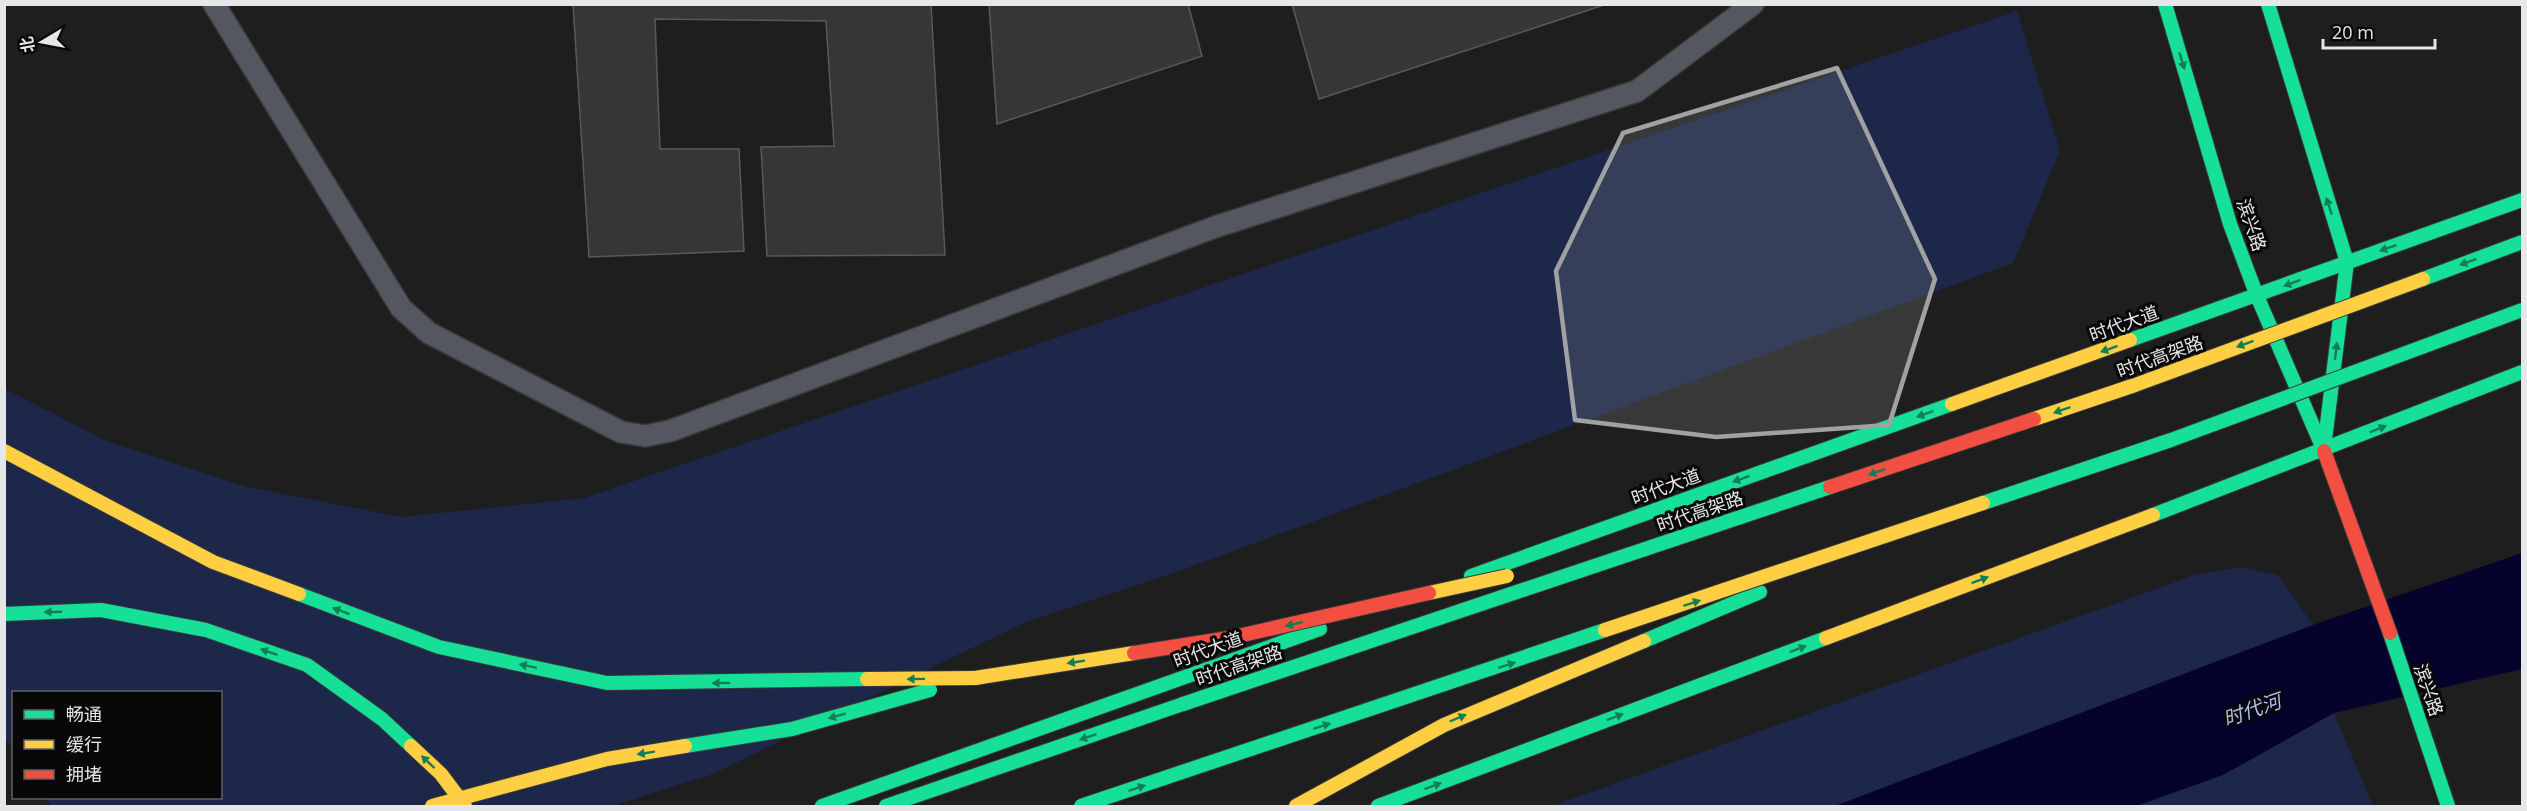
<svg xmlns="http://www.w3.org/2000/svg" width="2527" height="811" viewBox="0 0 2527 811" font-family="'Open Sans','Noto Sans SC',sans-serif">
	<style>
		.green { fill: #1c2749 }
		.water { fill: #05032c }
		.building { fill: #363637; stroke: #59595a; stroke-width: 1.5 }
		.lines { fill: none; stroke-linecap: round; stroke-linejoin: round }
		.lane-casing { stroke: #3a3a3b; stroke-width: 24 }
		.fast-casing { stroke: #3a3a3b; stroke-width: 16 }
		.slow-casing { stroke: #3a3a3b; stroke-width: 16 }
		.jam-casing { stroke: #3a3a3b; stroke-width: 16 }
		.lane { stroke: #54575f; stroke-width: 21 }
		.fast { stroke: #16e098; stroke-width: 14 }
		.slow { stroke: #ffcf43; stroke-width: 14 }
		.jam { stroke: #f24e42; stroke-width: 14 }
		.fast-bridge-casing { stroke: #3a3a3b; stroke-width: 16; stroke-linecap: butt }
		.slow-bridge-casing { stroke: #3a3a3b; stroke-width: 16; stroke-linecap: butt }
		.jam-bridge-casing { stroke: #3a3a3b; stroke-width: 16; stroke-linecap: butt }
		.fast-bridge { stroke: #16e098; stroke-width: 14 }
		.slow-bridge { stroke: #ffcf43; stroke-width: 14 }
		.jam-bridge { stroke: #f24e42; stroke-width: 14 }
		.oneway { fill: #107f58 }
		.marked { fill: #a0a1a2; fill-opacity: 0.2; stroke: #a0a1a2; stroke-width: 4.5; stroke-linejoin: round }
		.labels { text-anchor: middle; stroke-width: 6; stroke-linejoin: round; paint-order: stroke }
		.street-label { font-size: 18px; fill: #e6e7e9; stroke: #080809 }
		.water-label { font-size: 20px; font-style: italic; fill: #abbff3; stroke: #080809 }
	</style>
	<rect width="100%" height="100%" fill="#1e1e1f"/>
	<g class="green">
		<polygon points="2017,11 2060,151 2013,263 1171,574 1028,621 713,774 612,806 52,806 46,798 220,798 220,692 14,692 13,750 4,737 4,388 106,441 247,487 401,517 584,498"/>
		<polygon points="2240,567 2278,575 2313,625 1835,806 1552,806 2195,575"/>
		<polygon points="2334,713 2373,806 2136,806 2223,775"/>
	</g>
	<polygon class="water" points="2522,553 2522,669 2334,713 2223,775 2136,806 1835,806 2313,625"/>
	<g class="building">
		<polygon points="573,4 931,4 945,255 767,256 761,147 834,146 826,21 655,19 660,149 739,149 744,251 589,257"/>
		<polygon points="989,4 1188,4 1202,56 997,124"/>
		<polygon points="1292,4 1604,4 1604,5 1319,99"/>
	</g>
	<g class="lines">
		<g class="lane-casing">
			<polyline id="lane" points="214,4 401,308 429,333 621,432 645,436 670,431 1215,227 1637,91 1753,4"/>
		</g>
		<g class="fast-casing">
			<g id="fast">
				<polyline points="2165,4 2230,224 2257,296 2324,451"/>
				<polyline points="2268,4 2347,262 2324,448"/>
				<polyline points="2130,340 2522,200"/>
				<polyline points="2153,515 2522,372"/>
				<polyline points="1471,576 1952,404"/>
				<polyline points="2390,633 2448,806"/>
				<polyline points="1644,641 1760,592"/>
				<polyline points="822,806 1320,629"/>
				<polyline points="886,806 1183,704"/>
				<polyline points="1378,806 1826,638"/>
			</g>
		</g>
		<g class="slow-casing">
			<g id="slow">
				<polyline points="1952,404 2130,340"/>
				<polyline points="1826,638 2153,515"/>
				<polyline points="975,678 1134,653"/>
				<polyline points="1296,806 1444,725 1644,641"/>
			</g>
		</g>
		<g class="jam-casing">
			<polyline id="jam" points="2324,451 2390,633"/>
		</g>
		<use href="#lane" class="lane"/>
		<use href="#fast" class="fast"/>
		<use href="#slow" class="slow"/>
		<use href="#jam" class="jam"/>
		<g class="fast-bridge-casing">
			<g id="fast-bridge">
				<polyline points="2423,279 2522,242"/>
				<polyline points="1983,503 2171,440 2522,310"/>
				<polyline points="299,594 439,647 607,683 867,679"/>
				<polyline points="4,614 101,610 206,630 307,665 382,719 411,746"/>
				<polyline points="1183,704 1830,487"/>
				<polyline points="685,746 792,729 930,690"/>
				<polyline points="1081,806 1605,630"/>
			</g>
		</g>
		<g class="slow-bridge-casing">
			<g id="slow-bridge">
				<polyline points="2034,419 2135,385 2423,279"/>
				<polyline points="4,451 213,562 299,594"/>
				<polyline points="1429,593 1507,576"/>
				<polyline points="1605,630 1983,503"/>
				<polyline points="867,679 975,678"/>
				<polyline points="411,746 441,774 465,806"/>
				<polyline points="432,806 607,759 685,746"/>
			</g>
		</g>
		<g class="jam-bridge-casing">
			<g id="jam-bridge">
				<polyline points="1830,487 2034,419"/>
				<polyline points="1134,653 1229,638 1429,593"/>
			</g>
		</g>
		<use href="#fast-bridge" class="fast-bridge"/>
		<use href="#slow-bridge" class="slow-bridge"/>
		<use href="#jam-bridge" class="jam-bridge"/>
	</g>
	<defs><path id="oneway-solid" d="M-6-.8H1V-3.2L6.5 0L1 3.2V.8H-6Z" transform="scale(1.5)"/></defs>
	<g class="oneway">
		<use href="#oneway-solid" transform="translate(2182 61) rotate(73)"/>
		<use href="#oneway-solid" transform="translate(2329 206) rotate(-108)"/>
		<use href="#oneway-solid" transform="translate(2388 248) rotate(161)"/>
		<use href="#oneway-solid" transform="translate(2468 262) rotate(160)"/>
		<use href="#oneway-solid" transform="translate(2292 283) rotate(159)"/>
		<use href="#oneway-solid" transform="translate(2245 344) rotate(160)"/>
		<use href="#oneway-solid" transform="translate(2109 349) rotate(160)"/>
		<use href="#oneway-solid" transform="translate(2336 351) rotate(-83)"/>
		<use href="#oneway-solid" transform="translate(2062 410) rotate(161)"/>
		<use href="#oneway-solid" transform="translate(1925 414) rotate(160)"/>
		<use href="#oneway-solid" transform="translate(2378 429) rotate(-22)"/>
		<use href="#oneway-solid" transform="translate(1877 472) rotate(161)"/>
		<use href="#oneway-solid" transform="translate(1741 479) rotate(160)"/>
		<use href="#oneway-solid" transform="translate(1980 580) rotate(-21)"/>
		<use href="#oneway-solid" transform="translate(1692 603) rotate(-18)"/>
		<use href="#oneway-solid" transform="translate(341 611) rotate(-159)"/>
		<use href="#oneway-solid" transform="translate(53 612) rotate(178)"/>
		<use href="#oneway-solid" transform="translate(1294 624) rotate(167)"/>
		<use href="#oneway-solid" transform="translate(1798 649) rotate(-21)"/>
		<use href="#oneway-solid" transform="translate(269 652) rotate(-161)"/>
		<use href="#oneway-solid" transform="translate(1076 662) rotate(171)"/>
		<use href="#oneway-solid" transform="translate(1507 665) rotate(-18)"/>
		<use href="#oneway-solid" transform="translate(528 666) rotate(-168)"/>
		<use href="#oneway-solid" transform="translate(916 679) rotate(179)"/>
		<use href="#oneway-solid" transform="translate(721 683) rotate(179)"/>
		<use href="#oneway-solid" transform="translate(837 716) rotate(164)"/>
		<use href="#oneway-solid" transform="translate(1615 717) rotate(-21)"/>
		<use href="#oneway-solid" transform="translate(1458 718) rotate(-23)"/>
		<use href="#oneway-solid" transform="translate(1322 726) rotate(-18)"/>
		<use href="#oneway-solid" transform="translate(1088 737) rotate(161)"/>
		<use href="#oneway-solid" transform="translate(646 753) rotate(171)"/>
		<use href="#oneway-solid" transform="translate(428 762) rotate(-137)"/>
		<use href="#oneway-solid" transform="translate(1433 786) rotate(-21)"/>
		<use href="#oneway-solid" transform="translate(1137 788) rotate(-18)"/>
	</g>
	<path class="marked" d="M1837,68L1935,279L1889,425L1716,437L1575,420L1556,271L1623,133Z"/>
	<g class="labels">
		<g class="street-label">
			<text transform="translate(2251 225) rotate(71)" y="6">滨兴路</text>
			<text transform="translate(2124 324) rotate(-20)" y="6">时代大道</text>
			<text transform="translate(2160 357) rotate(-20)" y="6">时代高架路</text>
			<text transform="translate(1666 487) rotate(-20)" y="6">时代大道</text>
			<text transform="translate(1700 512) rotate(-19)" y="6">时代高架路</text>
			<text transform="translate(1208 650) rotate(-20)" y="6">时代大道</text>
			<text transform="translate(1239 666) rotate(-19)" y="6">时代高架路</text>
			<text transform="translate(2428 690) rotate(71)" y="6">滨兴路</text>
		</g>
		<g class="water-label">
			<text transform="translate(2252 710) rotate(-19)" y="7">时代河</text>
		</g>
	</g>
	<rect width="2527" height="811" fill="none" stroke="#e6e7e9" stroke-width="12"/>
	<rect x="12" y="691" width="210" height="108" fill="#080809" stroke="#616163" stroke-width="1.5"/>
	<rect x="24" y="710" width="30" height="9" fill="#16e098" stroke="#616163" stroke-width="1.5"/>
	<text x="66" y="721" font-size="18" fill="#e6e7e9">畅通</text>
	<rect x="24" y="740" width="30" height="9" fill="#ffcf43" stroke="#616163" stroke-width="1.5"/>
	<text x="66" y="751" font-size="18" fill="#e6e7e9">缓行</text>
	<rect x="24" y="770" width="30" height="9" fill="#f24e42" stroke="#616163" stroke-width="1.5"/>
	<text x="66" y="781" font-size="18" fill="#e6e7e9">拥堵</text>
	<g transform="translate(42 42) rotate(260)" stroke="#080809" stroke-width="4.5" paint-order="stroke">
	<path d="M0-4.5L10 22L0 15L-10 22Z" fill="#e6e7e9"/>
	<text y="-9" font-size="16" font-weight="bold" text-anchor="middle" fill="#e6e7e9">北</text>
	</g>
	<path d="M2323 39v9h112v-9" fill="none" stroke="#e6e7e9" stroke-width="3"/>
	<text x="2332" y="39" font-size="18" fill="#e6e7e9" stroke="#080809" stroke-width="4.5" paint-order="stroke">20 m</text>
</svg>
